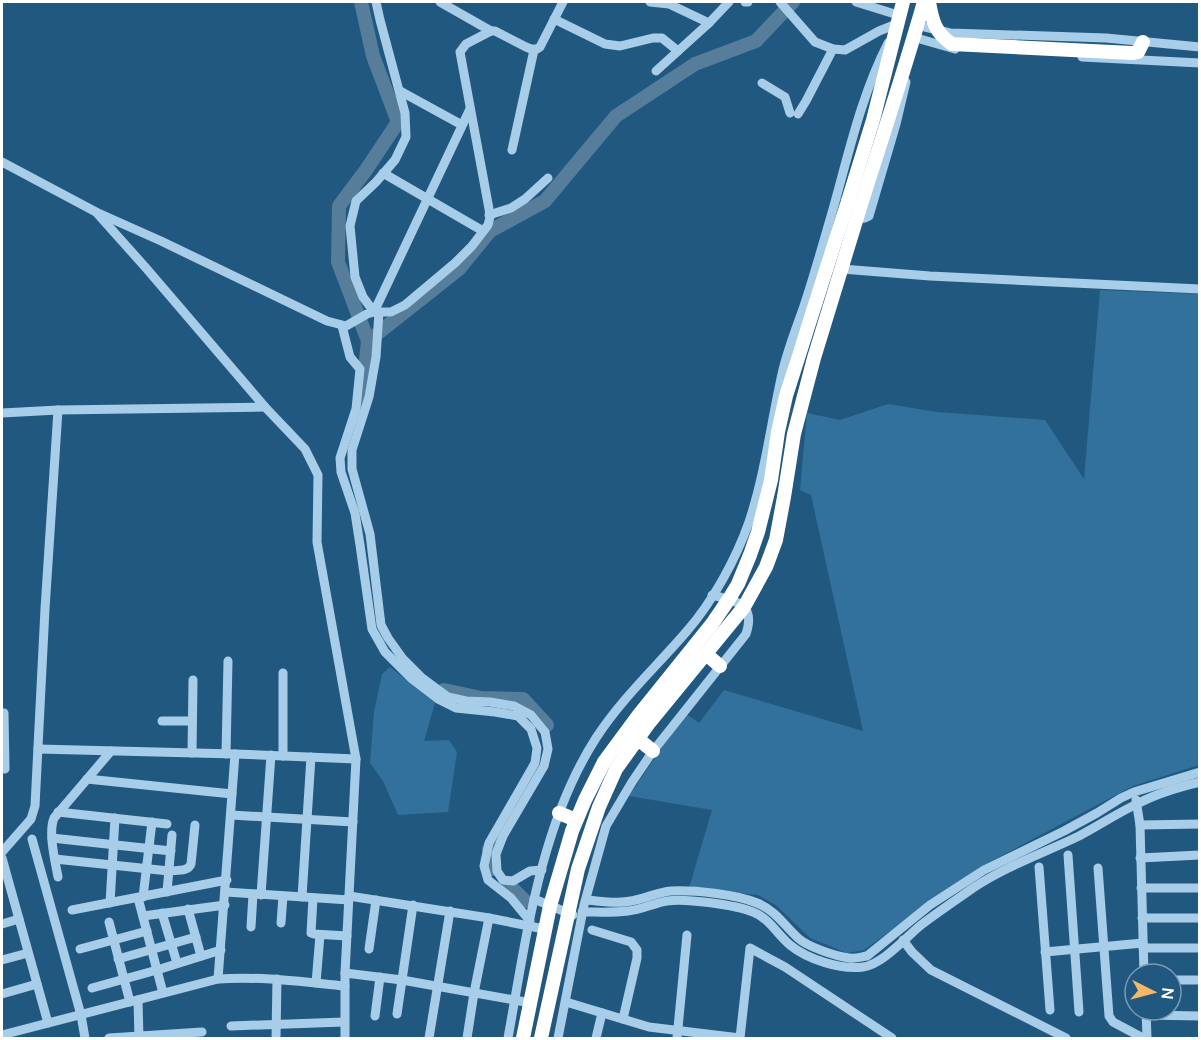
<svg xmlns="http://www.w3.org/2000/svg" width="1201" height="1040" viewBox="0 0 1201 1040" font-family="Manrope,sans-serif">
	<style>
		.green { fill: #31719c }
		.lines { fill: none; stroke-linecap: round; stroke-linejoin: round }
		.river { stroke: #567e9a; stroke-width: 14 }
		.minor { stroke: #a7cde8; stroke-width: 9 }
		.highway { stroke: #fff; stroke-width: 14 }
		.highway-bridge { stroke: #fff; stroke-width: 14 }
	</style>
	<rect width="100%" height="100%" fill="#215880"/>
	<g class="green">
		<polygon points="1100,290 1199,294 1199,765 1133,786 980,867 864,950 847,953 810,938 777,906 758,895 689,888 712,810 629,796 685,713 699,723 724,690 863,731 811,495 800,490 807,413 840,420 888,404 937,412 1045,420 1084,479"/>
		<polygon points="390,667 435,703 424,741 449,740 457,752 448,812 398,815 383,781 370,763 374,712 382,674"/>
	</g>
	<g class="lines">
		<g class="river">
			<polyline points="368,341 459,269 490,231 545,201 616,116 695,64 756,41 793,2"/>
			<polyline points="356,423 361,409 368,341 338,262 339,206 366,170 398,122 373,56 361,2"/>
			<polyline points="444,690 481,698 523,699 547,725"/>
			<polyline points="493,869 489,849 495,840"/>
			<polyline points="509,885 525,901"/>
		</g>
		<g class="minor">
			<polyline points="376,2 380,20 405,113 406,137 395,160 376,182 356,201 350,226 355,277 363,297 374,312 470,109"/>
			<polyline points="440,2 491,31"/>
			<polyline points="650,2 669,4 709,23"/>
			<polyline points="745,2 748,2"/>
			<polyline points="780,2 815,42 833,49 845,50 854,45 879,31 894,25"/>
			<polyline points="856,2 898,15"/>
			<polyline points="554,19 605,44 620,46 653,38 662,38 678,51"/>
			<polyline points="925,27 950,33 1106,38 1200,47"/>
			<polyline points="920,39 955,49"/>
			<polyline points="1082,57 1200,63"/>
			<polyline points="656,71 709,23 729,2"/>
			<polyline points="762,83 785,97 790,113"/>
			<polyline points="400,91 462,125"/>
			<polyline points="798,114 806,101 833,49"/>
			<polyline points="512,150 534,50"/>
			<polyline points="2,162 96,212 161,241 327,321 346,326 367,314 374,312 391,312 405,305 455,263 472,246 488,225 490,217 489,209 460,52 466,44 491,31 495,31 526,47 531,49 537,49 540,47 563,2"/>
			<polyline points="383,173 483,231"/>
			<polyline points="96,212 146,268 265,407 305,449 318,475 317,542 356,759 345,973 345,1038"/>
			<polyline points="489,215 511,208 525,199 548,178"/>
			<polyline points="857,219 865,218 869,216 896,124 906,82"/>
			<polyline points="842,269 930,276 1200,289"/>
			<polyline points="379,312 376,357 369,397 352,450 352,469 370,534 381,625 388,638 403,659 421,677 448,697 466,701 490,702 514,706 531,715 545,732 548,749 544,766 503,836 496,854 497,871 503,880 513,881 530,871 542,870"/>
			<polyline points="342,326 350,357 360,369 356,409 340,458 341,472 355,513 360,545 372,629 385,652 412,679 438,699 456,708 495,712 518,716 531,729 537,748 535,763 489,843 484,866 488,880 511,898 530,921"/>
			<polyline points="2,413 58,410 265,407"/>
			<polyline points="2,713 4,713 5,769 2,769"/>
			<polyline points="162,721 192,721"/>
			<polyline points="38,749 235,754 356,759"/>
			<polyline points="192,753 193,680"/>
			<polyline points="226,754 228,661"/>
			<polyline points="283,756 283,673"/>
			<polyline points="87,779 232,794"/>
			<polyline points="1136,800 1140,825 1144,974"/>
			<polyline points="58,812 167,824"/>
			<polyline points="231,815 353,822"/>
			<polyline points="1140,825 1200,824"/>
			<polyline points="52,838 171,851"/>
			<polyline points="32,839 81,1015 85,1038"/>
			<polyline points="2,852 31,819 35,806 45,609 58,410"/>
			<polyline points="1068,855 1079,1012"/>
			<polyline points="2,858 48,1023"/>
			<polyline points="1140,858 1200,855"/>
			<path d="M55,859L169,871C177,870 188,872 191,864L195,825"/>
			<polyline points="1039,867 1050,1010"/>
			<polyline points="1098,868 1109,1016 1113,1022 1143,1038"/>
			<path d="M58,877C55,861 48,832 54,818L111,751"/>
			<polyline points="1141,888 1200,888"/>
			<polyline points="167,892 172,835"/>
			<polyline points="226,892 349,900"/>
			<polyline points="261,895 271,755"/>
			<polyline points="349,896 489,918 544,929"/>
			<polyline points="143,897 152,822"/>
			<polyline points="302,897 311,757"/>
			<polyline points="138,898 163,993"/>
			<polyline points="313,898 311,933 314,934 347,936"/>
			<polyline points="534,899 573,915"/>
			<path d="M586,900C600,901 617,904 631,901C645,899 657,892 671,891C694,890 735,894 757,903C775,910 784,925 798,938C808,947 835,956 849,958C855,959 861,957 867,956L930,905L984,870L1064,831L1097,813L1121,798L1134,792L1200,772"/>
			<polyline points="110,903 115,818"/>
			<polyline points="188,909 201,956"/>
			<polyline points="72,910 227,880"/>
			<path d="M582,912C597,912 613,913 628,911C641,910 654,903 667,901C685,898 736,905 753,912C769,918 777,934 790,945C807,959 840,970 863,967C883,964 905,938 921,925C938,912 956,900 973,888C1006,866 1044,853 1079,836C1100,825 1119,812 1139,803C1158,793 1179,787 1200,782"/>
			<polyline points="162,913 177,963"/>
			<polyline points="143,916 225,905"/>
			<polyline points="1142,918 1200,918"/>
			<polyline points="109,922 130,1002"/>
			<polyline points="281,923 283,896"/>
			<polyline points="2,924 19,919"/>
			<polyline points="251,927 253,894"/>
			<polyline points="592,930 631,942 637,950 637,958 623,1019"/>
			<polyline points="903,940 912,952 931,970 1066,1038"/>
			<polyline points="1143,948 1200,948"/>
			<polyline points="80,949 147,931"/>
			<polyline points="369,949 376,900"/>
			<polyline points="1045,952 1143,943"/>
			<polyline points="118,959 196,937"/>
			<polyline points="2,960 28,953"/>
			<polyline points="345,973 402,980 531,1003"/>
			<polyline points="218,979 235,754"/>
			<polyline points="1171,980 1200,980"/>
			<polyline points="316,983 320,935"/>
			<polyline points="92,988 157,970 221,950"/>
			<polyline points="2,994 37,984"/>
			<polyline points="138,1000 139,1038"/>
			<polyline points="566,1002 649,1027 740,1038"/>
			<polyline points="1146,1010 1147,1038"/>
			<polyline points="397,1014 413,905"/>
			<polyline points="1146,1015 1200,1016"/>
			<polyline points="375,1016 380,977"/>
			<polyline points="231,1026 344,1022"/>
			<path d="M2,1035L218,979C261,976 303,982 345,986"/>
			<polyline points="109,1038 202,1032"/>
			<polyline points="276,1038 277,979"/>
			<polyline points="429,1038 450,911"/>
			<polyline points="467,1038 474,993 489,918"/>
			<path d="M508,1038C526,939 540,825 596,738C622,698 657,666 687,631C713,601 736,559 749,522C765,474 771,423 782,374C787,351 796,329 804,306C813,279 821,251 829,223C847,162 859,100 888,43"/>
			<path d="M558,1038L584,905L606,826L632,782L653,751L746,634C756,604 737,601 712,595"/>
			<polyline points="596,1038 602,1013"/>
			<polyline points="677,1038 687,935"/>
			<polyline points="740,1038 750,948 785,967 892,1038"/>
		</g>
		<g class="highway">
			<polyline points="1132,53 1138,52 1143,42"/>
			<polyline points="706,654 720,666"/>
			<polyline points="638,739 653,751"/>
			<polyline points="559,813 576,820"/>
			<polyline points="523,1038 550,906 572,831 585,800 604,762 638,716 712,624 729,599 738,584 750,555 758,532 771,480 778,432 786,396 848,201"/>
			<polyline points="541,1038 578,869 599,807 616,769 649,723 744,607 766,567 776,540 784,497 794,434 814,358 859,211"/>
		</g>
		<g class="highway-bridge">
			<path d="M929,2C932,20 935,33 952,44L1132,53"/>
			<polyline points="848,201 873,120 903,2"/>
			<path d="M859,211C881,141 904,72 924,2"/>
		</g>
	</g>
	<rect width="1201" height="1040" fill="none" stroke="#ffffff" stroke-width="6"/>
	<g transform="translate(1153 992) rotate(96)"><circle r="28" fill="#215880" stroke="#7a9bb3" stroke-width="1.5"/>
	<path d="M0-4.5L10 22L0 15L-10 22Z" fill="#f4b868"/>
	<text y="-9" font-size="16" font-weight="bold" text-anchor="middle" fill="#ffffff">N</text>
	</g>
</svg>
